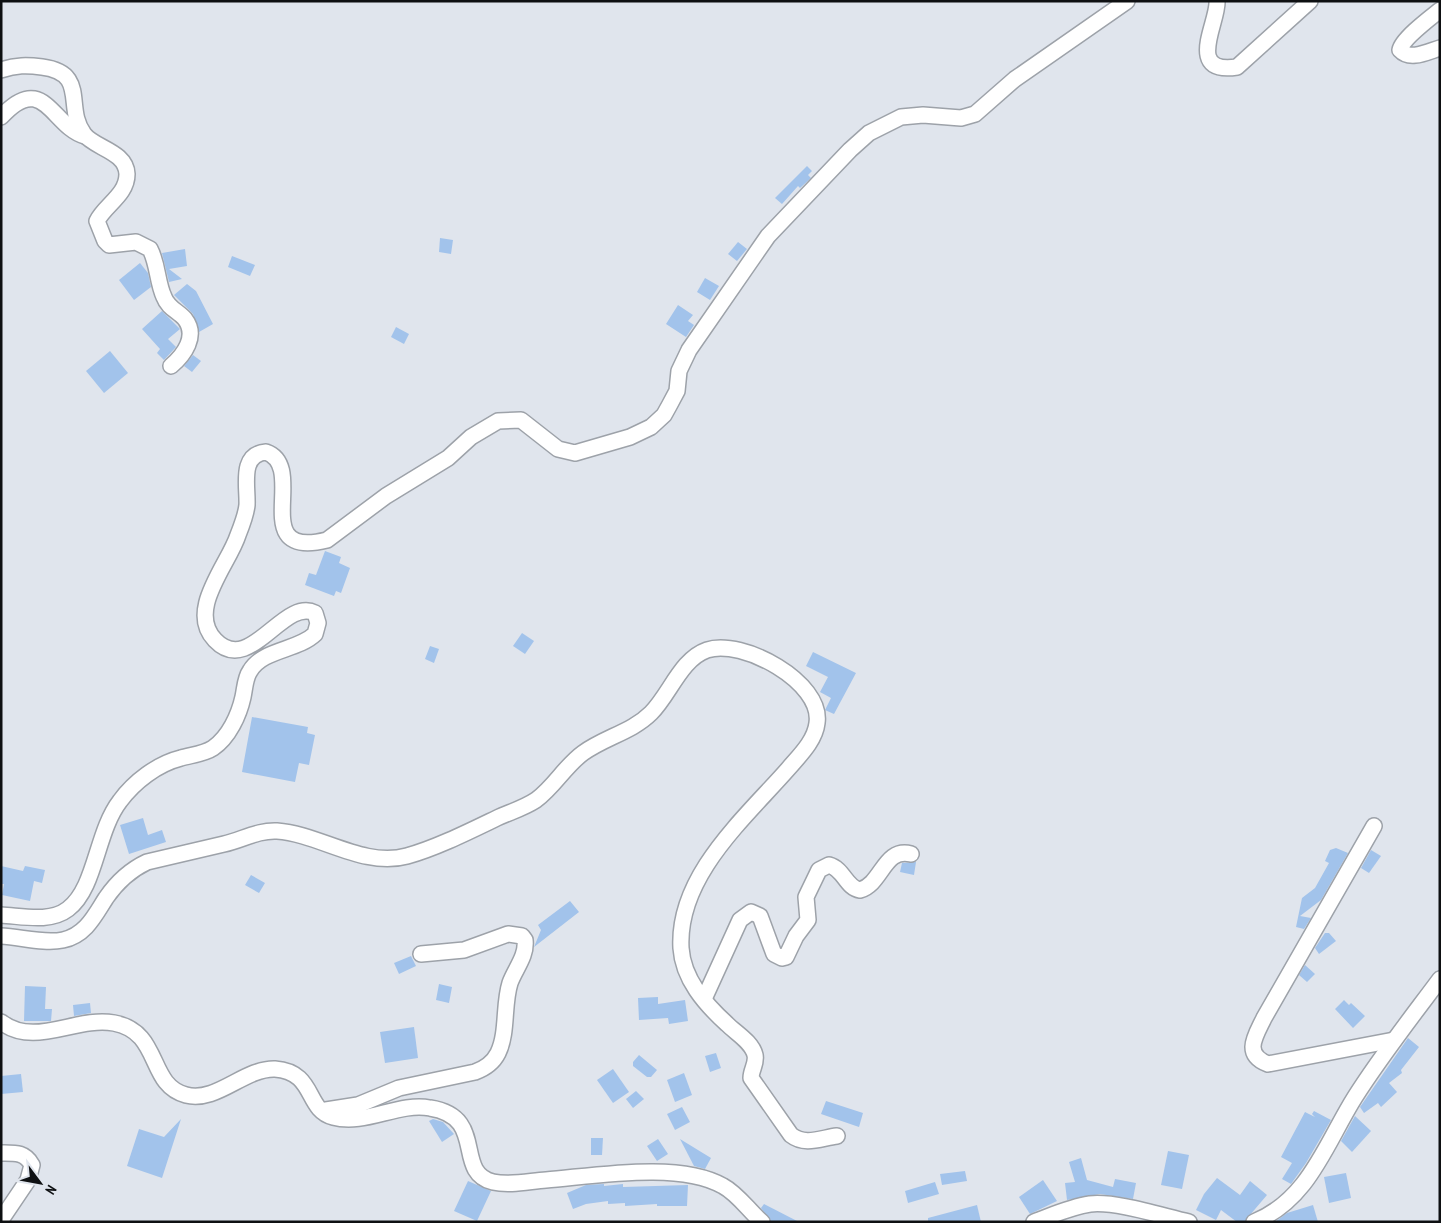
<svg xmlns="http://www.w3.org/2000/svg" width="1441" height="1223" viewBox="0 0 1441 1223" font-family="'PT Sans Narrow',sans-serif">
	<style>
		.building { fill: #a2c3eb }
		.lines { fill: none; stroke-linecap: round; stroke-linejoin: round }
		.minor-casing { stroke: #9da2a9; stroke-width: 18 }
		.minor { stroke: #fff; stroke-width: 15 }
	</style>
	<rect width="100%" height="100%" fill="#e0e5ed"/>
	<g class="building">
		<polygon points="807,166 812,171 808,175 811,178 800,188 798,186 782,204 775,198"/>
		<polygon points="440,238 453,240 451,254 439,252"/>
		<polygon points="738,242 747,249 737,261 728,254"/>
		<polygon points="185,249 187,266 169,269 182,279 169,282 162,253"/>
		<polygon points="232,256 255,265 250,276 228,267"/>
		<polygon points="140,263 148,273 151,287 134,300 119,280"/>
		<polygon points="705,278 719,286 710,300 697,292"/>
		<polygon points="187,284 196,291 213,324 199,332 193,314 174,295"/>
		<polygon points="678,305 693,315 688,321 694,325 686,337 666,324"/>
		<polygon points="162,311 180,329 168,339 176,347 164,360 157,353 160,349 142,329"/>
		<polygon points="396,327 409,334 404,344 391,337"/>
		<polygon points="110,351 128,373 104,393 86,371"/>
		<polygon points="193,355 201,361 192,372 184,366"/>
		<polygon points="325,551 341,557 339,563 350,568 341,593 336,591 334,596 305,585 309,573 316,575"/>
		<polygon points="522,633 534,641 525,654 513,646"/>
		<polygon points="430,646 439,649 434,663 425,659"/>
		<polygon points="813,652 856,673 834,714 825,710 831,698 820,692 828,677 806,666"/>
		<polygon points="252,717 308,727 307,733 315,735 309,765 299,763 295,782 242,772"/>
		<polygon points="143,818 148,835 162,830 166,842 129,854 120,825"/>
		<polygon points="1336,848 1348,853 1321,900 1300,916 1311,918 1304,929 1296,927 1302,898 1315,888 1329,863 1325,861 1330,850"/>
		<polygon points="1371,850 1381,856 1369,873 1361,868"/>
		<polygon points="916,862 914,875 900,872 902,863"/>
		<polygon points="1,866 23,871 25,866 45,870 42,883 34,881 30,901 2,895 4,884 1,884"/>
		<polygon points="251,875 265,883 259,893 245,885"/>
		<polygon points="570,901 579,912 534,947 541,930 538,925"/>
		<polygon points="1325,933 1329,933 1336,941 1319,954 1315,948"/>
		<polygon points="411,956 416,966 399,974 394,963"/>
		<polygon points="1305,965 1315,974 1307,982 1299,975"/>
		<polygon points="439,984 452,987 449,1003 436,1000"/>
		<polygon points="25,986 46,987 45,1009 52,1009 51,1021 24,1021"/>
		<polygon points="658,997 658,1004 685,1000 688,1021 669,1024 668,1018 639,1020 638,998"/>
		<polygon points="1344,1000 1349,1005 1351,1003 1365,1016 1353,1028 1335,1009"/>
		<polygon points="90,1003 91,1013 74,1016 73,1005"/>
		<polygon points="414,1027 418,1058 385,1063 380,1032"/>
		<polygon points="1408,1038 1419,1047 1401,1070 1402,1073 1389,1083 1397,1092 1381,1107 1378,1103 1364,1113 1360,1107"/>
		<polygon points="716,1053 721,1068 710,1072 705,1056"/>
		<polygon points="639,1055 657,1070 651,1077 647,1077 633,1066 633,1062"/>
		<polygon points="613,1069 629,1092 613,1103 597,1080"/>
		<polygon points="684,1073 692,1095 675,1102 667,1080"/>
		<polygon points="21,1074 23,1092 1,1094 1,1076"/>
		<polygon points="636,1091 644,1099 633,1108 626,1099"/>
		<polygon points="826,1101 863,1113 859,1127 821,1114"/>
		<polygon points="682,1107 690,1122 675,1130 667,1114"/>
		<polygon points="1314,1111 1331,1120 1306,1163 1291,1184 1282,1179 1292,1163 1281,1157 1305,1112 1315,1117 1312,1114"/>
		<polygon points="1355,1116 1371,1131 1352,1152 1341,1141"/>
		<polygon points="181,1119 162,1178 127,1166 139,1129 164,1137"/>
		<polygon points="433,1119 443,1122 454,1134 442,1142 429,1121"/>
		<polygon points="591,1138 603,1138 602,1155 591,1155"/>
		<polygon points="658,1139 668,1154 657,1161 647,1146"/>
		<polygon points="680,1139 711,1158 705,1169 694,1166"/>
		<polygon points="1168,1151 1189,1155 1182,1189 1161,1185"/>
		<polygon points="1081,1158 1087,1180 1113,1187 1115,1179 1136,1183 1133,1199 1100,1194 1067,1200 1065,1183 1075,1182 1069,1162"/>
		<polygon points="965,1171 967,1181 942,1185 940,1174"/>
		<polygon points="1346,1173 1351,1198 1329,1203 1324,1177"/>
		<polygon points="1217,1178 1240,1195 1250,1181 1267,1195 1244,1222 1237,1222 1221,1210 1216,1220 1196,1210 1204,1194"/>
		<polygon points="1043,1180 1057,1201 1030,1214 1019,1197"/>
		<polygon points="468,1181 491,1191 477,1221 454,1211"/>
		<polygon points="935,1182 939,1194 908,1203 905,1191"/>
		<polygon points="604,1184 604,1186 623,1184 623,1187 688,1185 687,1206 657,1206 657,1204 625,1206 625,1203 608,1204 608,1201 586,1204 573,1209 567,1193 586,1185"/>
		<polygon points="764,1204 799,1222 771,1222 761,1208"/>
		<polygon points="977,1205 981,1222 928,1222 928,1218"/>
		<polygon points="1313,1205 1318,1222 1275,1222 1287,1213"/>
	</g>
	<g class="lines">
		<g class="minor-casing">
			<g id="minor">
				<path d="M1217,1C1219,21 1184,75 1237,67L1310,1"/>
				<path d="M1440,10C1430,18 1402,39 1400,50C1410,61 1427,52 1440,48"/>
				<path d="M1,70C16,65 27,65 42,67C89,73 64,108 84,134C94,148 126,151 127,174C127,195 105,205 97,221L105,241L109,245L136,242L150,249C158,264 157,282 164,297C168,308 178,311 185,319C198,336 184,355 171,366"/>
				<path d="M1,117C44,70 52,127 85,136"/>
				<path d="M1374,826L1264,1018C1256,1035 1242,1054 1268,1064L1394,1040"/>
				<path d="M1,915C22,916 50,923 68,909C96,888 96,832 120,801C134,782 157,764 181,758C191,755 204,754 213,748C229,737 239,715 243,697C245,688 245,678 250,671C263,649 297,651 315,634L318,623L315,613C283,597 250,677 215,640C186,610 229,564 238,535C242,525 246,515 247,505C248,487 239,454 266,452C309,467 246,560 327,540L386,496L448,458L471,437L498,421L521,420L558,449L575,453L630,437L651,427L664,415L669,406L677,391L679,371L689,350L768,236L850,150L869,133L901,117L923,115L961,118L975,114L1015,79L1127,1"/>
				<path d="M1,936C21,937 44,944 63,940C86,935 95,915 106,898C117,882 130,870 147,862C172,856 198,850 224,844C242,840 258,830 277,831C320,834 363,868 407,856C436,848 470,831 497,818C510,812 524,808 536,800C554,787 565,766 583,753C605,737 632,732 651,713C670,694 681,659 707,650C742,638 823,682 817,723C815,741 799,756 788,769C745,818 677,876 681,948C683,979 705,1004 727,1024C736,1033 752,1042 755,1055C757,1063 751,1070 751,1078L791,1135C805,1146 821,1138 837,1136"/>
				<path d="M704,999L740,920L751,912L760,916L774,954L782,958L786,957L796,936L808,920L806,897L819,870L829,865C844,869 846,888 860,890C882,884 884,847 911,854"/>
				<path d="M1,1022C35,1048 76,1016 114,1023C162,1032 147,1085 186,1095C217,1103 244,1068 275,1069C316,1072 305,1110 333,1117C365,1126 398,1102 430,1108C488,1117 453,1172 493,1182C510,1186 530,1181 546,1180C595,1176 680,1161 723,1186C738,1194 749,1211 762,1222"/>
				<path d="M326,1110L358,1105L399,1088L475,1072C486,1068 493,1063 498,1053C508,1032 503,1005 510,983C515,969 527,956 525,940L522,936L508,934L464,950L421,954"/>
				<path d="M1,1153C15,1153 25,1152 32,1165L28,1180L1,1220"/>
				<path d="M1034,1222C1053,1215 1070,1207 1090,1204C1116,1201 1162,1216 1189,1222"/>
				<path d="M1254,1222C1309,1200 1326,1143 1355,1097C1381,1056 1411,1018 1440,979"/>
			</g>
		</g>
		<use href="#minor" class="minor"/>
	</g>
	<rect width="1441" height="1223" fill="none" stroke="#0e1012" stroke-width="5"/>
	<g transform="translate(40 1183) rotate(122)" stroke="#e0e5ed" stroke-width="4" paint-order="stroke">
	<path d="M0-4L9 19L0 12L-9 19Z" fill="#0e1012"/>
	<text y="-8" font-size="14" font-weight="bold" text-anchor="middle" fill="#0e1012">N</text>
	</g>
</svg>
